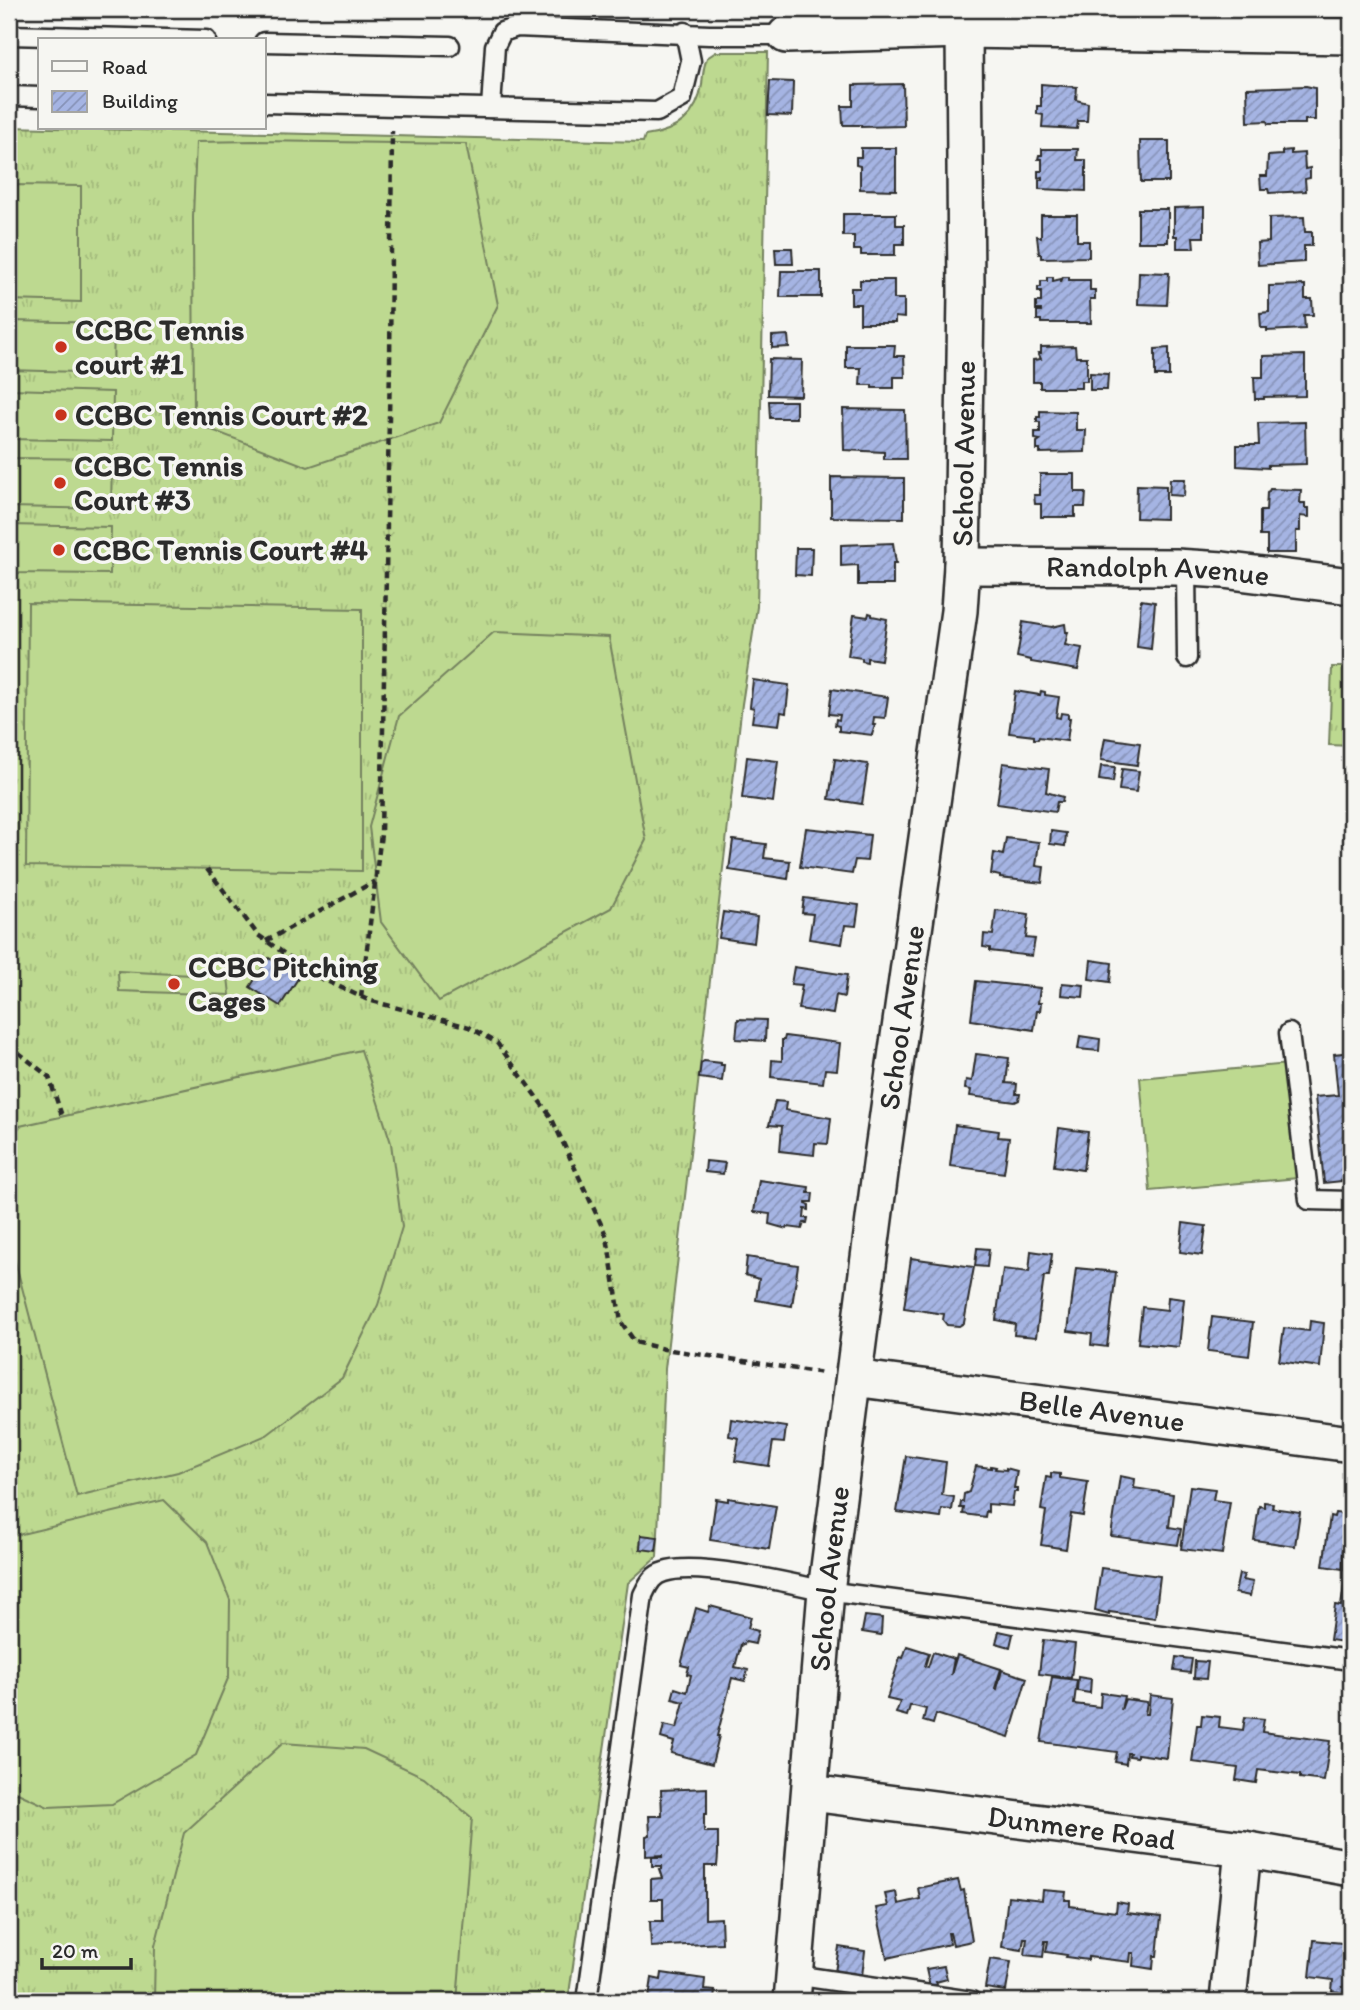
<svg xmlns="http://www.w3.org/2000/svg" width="1360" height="2010" viewBox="0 0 1360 2010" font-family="Itim,sans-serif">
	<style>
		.grass { fill: url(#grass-tufts); stroke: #74825e; stroke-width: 2 }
		.pitch { fill: #bdd990; stroke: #74825e; stroke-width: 2 }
		.building { fill: url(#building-hatch); stroke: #2b2b2b; stroke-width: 2 }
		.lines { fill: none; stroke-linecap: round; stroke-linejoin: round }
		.service-casing { stroke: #2b2b2b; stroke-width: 23 }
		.minor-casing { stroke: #2b2b2b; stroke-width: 40 }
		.path { stroke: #2b2b2b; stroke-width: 4.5; stroke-dasharray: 7 5; stroke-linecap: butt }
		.service { stroke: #f6f6f2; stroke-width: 18 }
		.minor { stroke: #f6f6f2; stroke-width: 35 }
		.poi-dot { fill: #c8321e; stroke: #f6f6f2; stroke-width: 2.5 }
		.labels { text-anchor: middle; stroke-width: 7; stroke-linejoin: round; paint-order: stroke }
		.poi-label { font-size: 30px; font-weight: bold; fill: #2b2b2b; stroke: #f6f6f2; text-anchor: start }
		.street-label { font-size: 30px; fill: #2b2b2b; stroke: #f6f6f2 }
	</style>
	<defs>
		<pattern id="grass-tufts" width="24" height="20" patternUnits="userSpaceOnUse" patternTransform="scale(1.75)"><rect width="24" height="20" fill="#bdd990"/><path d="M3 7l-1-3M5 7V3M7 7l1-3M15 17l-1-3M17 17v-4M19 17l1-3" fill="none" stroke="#a3ba7c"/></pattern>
		<pattern id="building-hatch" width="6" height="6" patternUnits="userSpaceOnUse" patternTransform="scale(1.75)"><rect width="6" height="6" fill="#a5b4e3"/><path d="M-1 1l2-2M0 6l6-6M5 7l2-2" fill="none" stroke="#8793b8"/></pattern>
	</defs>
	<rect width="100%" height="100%" fill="#f6f6f2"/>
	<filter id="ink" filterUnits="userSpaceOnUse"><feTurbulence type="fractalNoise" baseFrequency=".0143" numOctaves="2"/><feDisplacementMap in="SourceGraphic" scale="14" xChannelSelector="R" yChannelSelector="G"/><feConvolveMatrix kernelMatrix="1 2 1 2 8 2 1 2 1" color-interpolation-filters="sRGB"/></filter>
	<g filter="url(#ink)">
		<g class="grass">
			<path d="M716,52H768L757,607L742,704L665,1369L657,1557L628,1583L568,2001H9V127L643,142L645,136C675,132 697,117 702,85C703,75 703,67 707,58Z"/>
			<polygon points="1332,667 1351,667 1351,746 1329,745"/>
		</g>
		<g class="pitch">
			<polygon points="255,141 466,144 498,305 439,423 308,467 194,423 193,217 196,142"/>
			<polygon points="9,185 81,186 81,302 9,300"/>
			<polygon points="9,321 114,323 113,373 9,370"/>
			<polygon points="9,389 113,392 112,441 9,439"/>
			<polygon points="9,458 112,459 111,509 9,507"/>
			<polygon points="9,525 111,527 110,574 9,573"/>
			<polygon points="28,603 362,609 362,871 26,866"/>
			<polygon points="494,632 609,637 646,840 611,908 439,1001 381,922 369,827 399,716"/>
			<polygon points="118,971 228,977 230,995 119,991"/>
			<polygon points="361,1050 391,1143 402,1227 378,1305 342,1378 267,1435 178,1472 77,1496 9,1238 9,1144 20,1126"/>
			<polygon points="1288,1064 1298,1178 1150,1191 1140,1078"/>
			<polygon points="164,1500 207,1542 230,1600 229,1676 196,1755 112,1804 48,1807 9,1789 9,1537"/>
			<polygon points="283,1743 364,1749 424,1777 472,1818 457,2001 154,2001 155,1946 184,1833"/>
		</g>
		<g class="building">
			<polygon points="770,81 793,82 792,116 768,115"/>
			<polygon points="903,84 904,126 861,127 861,125 843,125 842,106 853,106 853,85"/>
			<polygon points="1041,84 1077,87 1076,100 1088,103 1087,121 1078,121 1077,129 1042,127 1043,115 1037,114 1037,106 1041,106"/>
			<polygon points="1306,86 1315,88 1315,120 1305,120 1305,124 1268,124 1267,121 1248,122 1247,88"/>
			<polygon points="1140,141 1169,141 1169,182 1141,182"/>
			<polygon points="861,148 896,148 896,190 860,189 860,166 856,165 856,157 861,157"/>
			<polygon points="1042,149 1078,149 1077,160 1086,160 1086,191 1039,189 1039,180 1042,180 1042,177 1038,178 1038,171 1042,171 1042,159 1038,159 1039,155 1042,155"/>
			<polygon points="1291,150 1291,154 1304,153 1305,169 1310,168 1310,178 1305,179 1306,191 1269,193 1268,189 1261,189 1260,176 1267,176 1268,156 1282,155 1282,151"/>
			<polygon points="1204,207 1204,237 1193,237 1194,248 1177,248 1177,236 1174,236 1174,208"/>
			<rect x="1138" y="209" width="30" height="33"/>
			<polygon points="843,214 896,214 896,225 904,225 904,244 895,244 895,255 861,255 861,250 854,250 854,236 843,236"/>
			<polygon points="1041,215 1077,215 1077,241 1089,241 1089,257 1041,258 1041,254 1039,254 1037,236 1041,237"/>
			<polygon points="1304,217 1305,232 1312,232 1312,246 1304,246 1304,262 1258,265 1257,243 1269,242 1269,218"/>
			<polygon points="775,248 792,248 793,264 776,264"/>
			<polygon points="781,271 821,271 821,297 780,297"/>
			<polygon points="1139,272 1169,273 1167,305 1138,304"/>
			<polygon points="1047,277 1053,277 1053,281 1061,279 1061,282 1063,277 1069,277 1069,280 1090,280 1090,290 1095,290 1095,299 1090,299 1091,323 1041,323 1041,320 1037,320 1037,312 1041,312 1041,310 1036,310 1036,302 1041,302 1041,291 1038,291 1038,287 1041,287 1041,281 1047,281"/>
			<polygon points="860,280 894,280 894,299 904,299 904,318 895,317 895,323 860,323 860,304 851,304 851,288 860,288"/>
			<polygon points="1305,285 1305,299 1312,299 1313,315 1304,315 1305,329 1267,331 1267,328 1261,328 1260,313 1269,312 1269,286"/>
			<polygon points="788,335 789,347 772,348 772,336"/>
			<polygon points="846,345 895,345 894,356 904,356 905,377 894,377 894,388 872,388 872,385 860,385 861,368 846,368"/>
			<polygon points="1075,346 1076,357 1087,357 1087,381 1081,381 1081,388 1040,388 1040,382 1033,382 1033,360 1041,359 1038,353 1041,353 1041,347"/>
			<polygon points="1169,348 1169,376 1155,376 1155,349"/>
			<polygon points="1305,355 1305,396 1264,397 1264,399 1255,399 1254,377 1263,377 1263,356"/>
			<polygon points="769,359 802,360 801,396 768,395"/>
			<polygon points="1090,373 1108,374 1107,390 1090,390"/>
			<polygon points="769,401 796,401 796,418 770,418"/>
			<polygon points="843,409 905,410 906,459 884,459 884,452 844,450"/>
			<polygon points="1040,411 1076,412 1076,430 1086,430 1085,452 1040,453 1040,450 1037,450 1037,442 1040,440 1035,439 1035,432 1040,432 1040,422 1037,422 1037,417 1040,417"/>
			<polygon points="1305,422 1306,464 1268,465 1268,468 1237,466 1237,445 1259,445 1258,423"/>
			<polygon points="1040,474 1075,474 1075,492 1086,492 1085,507 1075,507 1075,517 1041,517 1041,504 1035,504 1034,495 1040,495"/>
			<polygon points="831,477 904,478 904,518 831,517"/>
			<polygon points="1170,479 1185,479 1184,496 1169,495"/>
			<polygon points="1137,485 1166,486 1166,519 1136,518"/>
			<polygon points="1270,489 1301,490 1300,503 1305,503 1305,508 1309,508 1309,517 1300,516 1300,531 1296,531 1296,553 1267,553 1267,536 1260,536 1260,511 1266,511 1267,492 1269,491"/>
			<polygon points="893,543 896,563 893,563 893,585 858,585 858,565 841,566 841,545"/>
			<polygon points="796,548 812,548 811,576 795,575"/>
			<polygon points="1141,600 1155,602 1151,649 1137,647"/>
			<polygon points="869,613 872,614 872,616 887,619 881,660 867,658 867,662 862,661 862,658 848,656 854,615 868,617"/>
			<polygon points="1023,622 1052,627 1065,624 1066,632 1068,632 1065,645 1082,648 1078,670 1031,662 1031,660 1017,657"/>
			<polygon points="753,680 789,685 786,713 781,712 779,725 752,722 754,708 750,707"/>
			<polygon points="832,689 888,697 885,718 874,717 873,725 875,725 872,735 839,731 839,726 835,725 836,719 839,720 840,715 829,714"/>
			<polygon points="1015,691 1040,695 1041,691 1045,692 1045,695 1059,697 1056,717 1060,718 1061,713 1068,714 1068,718 1070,718 1067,741 1039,737 1038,739 1034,739 1034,736 1009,733"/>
			<polygon points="1105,738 1140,743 1137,765 1101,760"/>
			<polygon points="747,757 778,761 773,802 742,798"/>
			<polygon points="835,759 868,764 862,804 829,799"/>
			<polygon points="1003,763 1049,769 1046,792 1063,797 1062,802 1057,802 1055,812 997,804"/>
			<polygon points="1101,766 1115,767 1113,782 1099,780"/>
			<polygon points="1122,769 1139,771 1136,792 1119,790"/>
			<polygon points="806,828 870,835 867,861 855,860 852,874 800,867"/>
			<polygon points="1051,831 1066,833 1065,846 1050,844"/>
			<polygon points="1006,838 1039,842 1036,866 1044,867 1042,883 1000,878 1000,876 991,874 994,853 1003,855"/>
			<polygon points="733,840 766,844 764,858 790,861 788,879 729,870"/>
			<polygon points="804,898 859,905 856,926 845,925 842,944 809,939 813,914 802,913"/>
			<polygon points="996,910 1029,914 1026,938 1035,939 1032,956 990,951 990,948 983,947 984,934 993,935"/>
			<polygon points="723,912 757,917 754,943 719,938"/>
			<polygon points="269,958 299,977 280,1006 250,987"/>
			<polygon points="1091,960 1112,963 1110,982 1089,979"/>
			<polygon points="794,967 847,975 844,997 836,995 833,1014 798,1009 802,985 791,984"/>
			<polygon points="976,981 1040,988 1038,1003 1041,1003 1040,1011 1037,1011 1034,1030 971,1020"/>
			<polygon points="1062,983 1084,985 1083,997 1061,995"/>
			<polygon points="738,1019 766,1020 765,1041 736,1039"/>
			<polygon points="785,1036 840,1043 837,1070 825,1069 823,1083 771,1077 772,1060 782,1061 782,1040 784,1040"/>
			<polygon points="1080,1036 1100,1039 1099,1051 1078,1049"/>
			<polygon points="1351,1052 1351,1180 1324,1183 1315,1097 1338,1095 1334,1054"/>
			<polygon points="976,1054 1009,1058 1006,1083 1017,1084 1016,1094 1020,1094 1019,1100 1015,1102 970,1096 971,1090 965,1089 966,1080 972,1081"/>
			<polygon points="704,1061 721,1063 721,1065 724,1065 722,1081 699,1078 701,1063"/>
			<polygon points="775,1101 786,1102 785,1110 831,1118 828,1144 815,1143 814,1155 780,1151 782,1126 769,1125"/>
			<polygon points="955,1125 999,1131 998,1137 1009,1138 1004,1173 950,1166"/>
			<polygon points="1059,1128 1088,1132 1083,1170 1054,1166"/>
			<polygon points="706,1161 725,1163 723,1174 705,1172"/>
			<polygon points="759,1180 809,1187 808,1193 813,1193 812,1202 806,1202 806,1204 809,1205 809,1210 805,1209 804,1218 808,1218 807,1223 804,1223 802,1229 788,1227 787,1229 769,1224 770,1214 754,1212"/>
			<polygon points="1183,1223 1206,1226 1202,1255 1180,1252"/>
			<polygon points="977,1248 989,1249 987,1267 975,1266"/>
			<polygon points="1031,1251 1052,1254 1049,1276 1044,1276 1036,1337 1014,1335 1015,1324 996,1320 1003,1269 1029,1272"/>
			<polygon points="747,1257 798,1265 792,1306 756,1300 759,1279 745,1275"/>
			<polygon points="911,1258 974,1267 964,1323 959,1326 947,1325 943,1320 944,1314 904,1308"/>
			<polygon points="1076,1268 1116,1272 1107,1347 1091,1345 1092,1334 1068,1331"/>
			<polygon points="1168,1297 1184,1299 1179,1347 1138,1343 1142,1307 1167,1310"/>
			<polygon points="1212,1317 1253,1322 1249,1356 1208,1351"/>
			<polygon points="1310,1321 1324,1323 1320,1367 1279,1361 1284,1328 1309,1331"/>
			<polygon points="731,1419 786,1427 784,1443 773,1442 769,1466 735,1461 739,1438 729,1436"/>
			<polygon points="906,1456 946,1462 942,1495 954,1497 952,1510 942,1509 941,1518 897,1512"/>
			<polygon points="976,1466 991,1468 991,1466 996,1467 995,1469 1006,1470 1006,1468 1017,1471 1014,1488 1017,1488 1017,1492 1014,1492 1012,1506 988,1504 988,1512 986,1511 985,1517 963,1514 964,1508 960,1508 961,1502 963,1502 964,1494 969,1492"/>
			<polygon points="1051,1473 1060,1474 1060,1478 1088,1482 1083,1516 1071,1514 1066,1549 1041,1545 1046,1511 1041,1510 1046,1477 1051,1478"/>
			<polygon points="1120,1476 1135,1479 1134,1488 1173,1494 1169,1527 1181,1529 1178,1545 1111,1536"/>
			<polygon points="1190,1486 1215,1489 1213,1500 1230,1502 1222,1554 1181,1549"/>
			<polygon points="728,1498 776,1506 769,1549 710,1540 716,1499 728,1501"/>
			<polygon points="1264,1502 1273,1503 1272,1508 1300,1512 1295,1546 1254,1540 1259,1506 1264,1507"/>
			<polygon points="1335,1513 1344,1514 1343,1518 1351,1519 1351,1552 1343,1551 1343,1569 1323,1566 1330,1516 1334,1517"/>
			<polygon points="641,1535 658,1537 656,1551 640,1549"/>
			<polygon points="1101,1568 1160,1576 1155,1618 1109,1612 1109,1614 1095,1610"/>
			<polygon points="1239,1574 1244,1575 1242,1580 1253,1582 1250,1596 1235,1593"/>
			<polygon points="1345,1579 1351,1580 1351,1643 1330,1640 1335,1605 1341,1606"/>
			<polygon points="710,1606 751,1617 748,1628 758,1631 755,1644 745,1642 744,1645 741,1644 735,1667 748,1670 745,1681 732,1678 717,1736 719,1736 712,1764 671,1753 674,1742 661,1738 664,1725 677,1728 684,1702 672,1699 675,1688 687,1692 691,1675 687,1674 689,1667 681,1665 696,1608 708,1612"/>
			<polygon points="865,1616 882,1618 881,1635 862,1632"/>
			<polygon points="999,1631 1013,1634 1010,1647 996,1643"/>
			<polygon points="1043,1640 1075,1644 1071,1678 1039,1674"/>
			<polygon points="907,1646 929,1653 925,1666 928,1667 933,1652 954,1659 951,1675 957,1655 1001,1669 995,1688 997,1689 1002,1670 1027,1678 1009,1737 936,1714 933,1724 923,1721 926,1709 914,1706 910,1706 907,1716 896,1713 900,1702 887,1699 900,1657 903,1658"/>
			<polygon points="1176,1657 1192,1659 1190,1673 1174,1671"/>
			<polygon points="1195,1661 1208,1662 1206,1679 1194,1678"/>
			<polygon points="1052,1677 1077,1680 1074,1704 1100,1707 1101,1693 1124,1696 1121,1710 1125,1699 1147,1702 1145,1714 1148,1714 1150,1695 1173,1698 1167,1758 1137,1754 1137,1757 1129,1756 1130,1753 1127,1753 1126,1764 1115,1762 1117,1752 1041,1742"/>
			<polygon points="1078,1677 1091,1679 1090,1693 1077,1691"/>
			<polygon points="1202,1715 1220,1717 1219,1727 1243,1730 1245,1717 1264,1719 1262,1732 1330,1741 1324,1781 1300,1778 1300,1775 1258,1770 1256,1783 1236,1780 1238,1768 1192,1762 1197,1725 1201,1725"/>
			<polygon points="707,1788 707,1814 704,1814 704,1832 718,1832 718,1855 717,1866 705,1866 705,1919 721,1918 722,1943 651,1947 650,1921 663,1921 663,1899 651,1899 651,1879 662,1878 659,1869 662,1869 662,1866 652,1866 652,1857 662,1857 662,1855 646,1856 646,1836 650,1835 649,1816 662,1816 661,1790"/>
			<polygon points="958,1880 961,1891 964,1890 972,1941 953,1945 950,1933 948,1933 950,1944 887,1958 876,1908 888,1906 885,1894 896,1892 898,1904 920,1899 918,1888"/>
			<polygon points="1043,1890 1066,1892 1065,1900 1070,1900 1070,1906 1116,1912 1117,1902 1128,1904 1127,1913 1161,1917 1157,1956 1154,1956 1153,1969 1133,1966 1134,1953 1131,1953 1130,1962 1088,1957 1088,1960 1066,1957 1067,1955 1046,1952 1048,1941 1045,1941 1043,1957 1025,1955 1027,1938 1024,1938 1022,1950 1002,1947 1008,1896 1042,1900"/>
			<polygon points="1314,1940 1351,1944 1351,1994 1332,1991 1333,1980 1310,1977"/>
			<polygon points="839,1947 865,1951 862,1976 835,1972"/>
			<polygon points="990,1959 1011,1962 1006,1991 985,1988"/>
			<polygon points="944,1966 947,1979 936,1982 938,1986 930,1987 926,1969"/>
			<polygon points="662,1973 705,1979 704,1990 715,1991 714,2001 659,2001 659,1999 649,1998 652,1978 661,1980"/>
			<polygon points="1289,1995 1320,2000 1320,2001 1288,2001"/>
		</g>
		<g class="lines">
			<g class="service-casing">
				<g id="service">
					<polyline points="9,35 206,40"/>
					<polyline points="264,42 450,46"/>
					<polyline points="9,96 40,97"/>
					<polyline points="264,103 657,112 682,98 691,61 685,32"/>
					<polyline points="491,108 495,46 502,32 517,27 709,35 786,35"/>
					<polyline points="1186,568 1187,658"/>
					<polyline points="1289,1033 1309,1200 1351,1201"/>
					<polyline points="794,1975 971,2001"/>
					<path d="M587,2001L643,1595C648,1585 652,1575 664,1572C696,1561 790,1583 826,1591L1351,1660"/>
				</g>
			</g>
			<g class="minor-casing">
				<g id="minor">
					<polyline points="786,35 964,30 1351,36"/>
					<path id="s1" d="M962,566L1176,567L1223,570L1351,586"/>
					<path id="s2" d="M854,1378L1351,1444"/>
					<path id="s3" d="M811,1793L1243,1849L1351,1868"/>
					<path id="s4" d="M792,2001L826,1591L882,1157L959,611L962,566L966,293L964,30"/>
					<polyline points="1228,2001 1243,1849"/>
				</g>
			</g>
			<g class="path">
				<polyline points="207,869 258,935 316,976 368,1000 469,1027 497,1043 551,1117 607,1237 621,1322 635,1342 664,1349 823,1373"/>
				<polyline points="266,941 375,881"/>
				<polyline points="361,997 381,834 390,365 392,131"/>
				<polyline points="9,1045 49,1077 62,1116"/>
			</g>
			<use href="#service" class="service"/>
			<use href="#minor" class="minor"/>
		</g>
	</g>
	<g class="poi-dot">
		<circle cx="61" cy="347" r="7"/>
		<circle cx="61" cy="415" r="7"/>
		<circle cx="60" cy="483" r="7"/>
		<circle cx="59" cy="550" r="7"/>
		<circle cx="174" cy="984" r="7"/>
	</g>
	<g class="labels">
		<g class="poi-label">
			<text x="75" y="340">CCBC Tennis<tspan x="75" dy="34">court #1</tspan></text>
			<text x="75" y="425">CCBC Tennis Court #2</text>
			<text x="74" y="476">CCBC Tennis<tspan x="74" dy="34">Court #3</tspan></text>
			<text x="73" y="560">CCBC Tennis Court #4</text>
			<text x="188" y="977">CCBC Pitching<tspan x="188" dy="34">Cages</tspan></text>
		</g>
		<g class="street-label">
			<text dy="10" stroke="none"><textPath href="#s4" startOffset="1558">School Avenue</textPath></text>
			<text dy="10" stroke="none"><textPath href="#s1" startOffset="196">Randolph Avenue</textPath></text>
			<text dy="10" stroke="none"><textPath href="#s4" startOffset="990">School Avenue</textPath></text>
			<text dy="10" stroke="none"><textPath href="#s2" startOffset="250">Belle Avenue</textPath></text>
			<text dy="10" stroke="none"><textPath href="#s4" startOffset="424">School Avenue</textPath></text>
			<text dy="10" stroke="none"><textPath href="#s3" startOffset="273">Dunmere Road</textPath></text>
		</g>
	</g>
	<rect width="1360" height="2010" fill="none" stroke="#f6f6f2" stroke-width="35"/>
	<rect x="18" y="18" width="1325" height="1975" fill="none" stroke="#2b2b2b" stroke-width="2.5" filter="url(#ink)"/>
	<rect x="38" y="38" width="228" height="91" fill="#f6f6f2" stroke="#a5a5a2" stroke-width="2"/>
	<rect x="52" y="61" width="35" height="10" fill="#f6f6f2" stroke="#a5a5a2" stroke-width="2"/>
	<text x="102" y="74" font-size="21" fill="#2b2b2b">Road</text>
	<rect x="52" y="91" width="35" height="21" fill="url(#building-hatch)" stroke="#a5a5a2" stroke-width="2"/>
	<text x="102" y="108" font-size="21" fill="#2b2b2b">Building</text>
	<path d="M42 1958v10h89v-10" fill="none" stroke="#2b2b2b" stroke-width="3.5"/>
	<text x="52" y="1958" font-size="21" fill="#2b2b2b" stroke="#f6f6f2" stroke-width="5" paint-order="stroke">20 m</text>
</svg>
